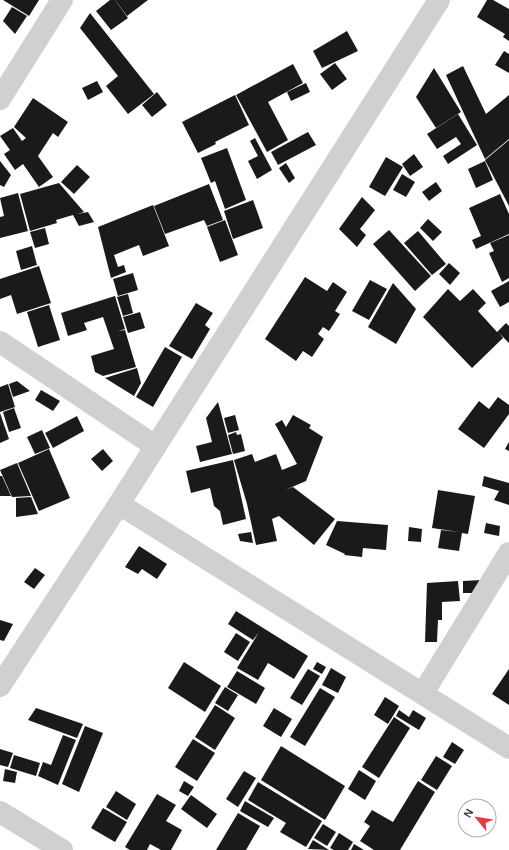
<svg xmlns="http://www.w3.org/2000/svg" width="509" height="850" viewBox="0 0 509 850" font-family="Helvetica,sans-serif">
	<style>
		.building { fill: #1a1a1a }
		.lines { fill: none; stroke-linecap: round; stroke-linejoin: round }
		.minor { stroke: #d0d0d0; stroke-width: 22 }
	</style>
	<rect width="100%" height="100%" fill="#fff"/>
	<g class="building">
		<polygon points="3,0 39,0 29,16"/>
		<polygon points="110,0 115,0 128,18 111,30 96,11"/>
		<polygon points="115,0 148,0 127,16"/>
		<polygon points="487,0 493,0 509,9 509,41 503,37 505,34 477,17"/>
		<polygon points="12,7 27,16 15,34 3,21"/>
		<polygon points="90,13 154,94 128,114 106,86 118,76 80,28"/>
		<polygon points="347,31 358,51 322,68 313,51"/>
		<polygon points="504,51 509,54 509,73 495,65"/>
		<polygon points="335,63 347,79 332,90 320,74"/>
		<polygon points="293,64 303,83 268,102 288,140 267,152 236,95"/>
		<polygon points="463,66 486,114 509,95 509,139 485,159 446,75"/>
		<polygon points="434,68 461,112 436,128 416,97"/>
		<polygon points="97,81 103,92 88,100 82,88"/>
		<polygon points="306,83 310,92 291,101 287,92"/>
		<polygon points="157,92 167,105 152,117 142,105"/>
		<polygon points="235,95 249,125 215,142 216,144 198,153 182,122"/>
		<polygon points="33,98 68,122 58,137 53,133 38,156 53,177 39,187 23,164 15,170 4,154 10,150 0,136 13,128 22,141 26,138 14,127"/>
		<polygon points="458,114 477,145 448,164 443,156 461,144 456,137 437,149 427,134"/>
		<polygon points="308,132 316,145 278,165 271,152"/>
		<polygon points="255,138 272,170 257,179 248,161 258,156 250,141"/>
		<polygon points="509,140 509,206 485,160"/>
		<polygon points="227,148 246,200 225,209 215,181 211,183 201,158"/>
		<polygon points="414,154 423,167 410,176 402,164"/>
		<polygon points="386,157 403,167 385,196 369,187"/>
		<polygon points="0,161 11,175 4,187 0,185"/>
		<polygon points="485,161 493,180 476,188 468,169"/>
		<polygon points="286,163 295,178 289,183 279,168"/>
		<polygon points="77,165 90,177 74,194 61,182"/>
		<polygon points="402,174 415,182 406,197 393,190"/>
		<polygon points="436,182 442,191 429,201 422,192"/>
		<polygon points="59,183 84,212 77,214 88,212 94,222 79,226 73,215 56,220 57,223 30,231 20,194"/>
		<polygon points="209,184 223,220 207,226 204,220 165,234 154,206"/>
		<polygon points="18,193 28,231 0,238 0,217 4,216 0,198"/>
		<polygon points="500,194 509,214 509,234 476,249 472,240 481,236 469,208"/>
		<polygon points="362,197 375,210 360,229 366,235 357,247 339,229"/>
		<polygon points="253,200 263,228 233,239 224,211"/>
		<polygon points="153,205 169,246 143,256 139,245 114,255 118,267 124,265 126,272 111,278 98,227"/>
		<polygon points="428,219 442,232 433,241 420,228"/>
		<polygon points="225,220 238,255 220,262 207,227"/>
		<polygon points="45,228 49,244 35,248 30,232"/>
		<polygon points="389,230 431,276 415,291 373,244"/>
		<polygon points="418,231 446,264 432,275 404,243"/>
		<polygon points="509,235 509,278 502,282 489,253 494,251 490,243"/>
		<polygon points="32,246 37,265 21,270 16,251"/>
		<polygon points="449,263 460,273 450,285 439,274"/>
		<polygon points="39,266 51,303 17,314 11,295 0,299 0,279"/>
		<polygon points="133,273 138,290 118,296 113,279"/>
		<polygon points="305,277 327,291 333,282 347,292 335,311 340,314 329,331 323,327 318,334 324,339 312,357 303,351 296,361 265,339"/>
		<polygon points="370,280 387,289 369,320 352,311"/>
		<polygon points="509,281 509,302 500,307 491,291"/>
		<polygon points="393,283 416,309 396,344 368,327"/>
		<polygon points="448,289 460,301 473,289 486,303 478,311 497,332 506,323 509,326 509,343 499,333 503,338 472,368 423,317"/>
		<polygon points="128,294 133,313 123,316 117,297"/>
		<polygon points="115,296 125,329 118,331 125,330 136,367 103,376 95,372 91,356 114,349 103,317 84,323 87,330 68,336 61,313"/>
		<polygon points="196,303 213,313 205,325 210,329 192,359 169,346"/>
		<polygon points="49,305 60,340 38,347 27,312"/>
		<polygon points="140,312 145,328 128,333 123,317"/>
		<polygon points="165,347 182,357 153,407 136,397"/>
		<polygon points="137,368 141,383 134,396 105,378"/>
		<polygon points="17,381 30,391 13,397 9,384"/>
		<polygon points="8,384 15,407 0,412 0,387"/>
		<polygon points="41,390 60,401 53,411 35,400"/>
		<polygon points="498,397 509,405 509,414 484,448 458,429 479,401 489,409"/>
		<polygon points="218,402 232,454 200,462 196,446 212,442 206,418"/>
		<polygon points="14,408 21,428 9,432 3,412"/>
		<polygon points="0,413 9,439 0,443"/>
		<polygon points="235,415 239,430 228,433 224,418"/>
		<polygon points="293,415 311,425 309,428 323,437 306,481 285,490 293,487 335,519 314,545 279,516 272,519 277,541 256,545 247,504 234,460 252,454 255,462 276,454 282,470 297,464 275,424 282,420 286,427"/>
		<polygon points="77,416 84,431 53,448 45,433"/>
		<polygon points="42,430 50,448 35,454 27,437"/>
		<polygon points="236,432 237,435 241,434 245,451 233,454 228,435"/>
		<polygon points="509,442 509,451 505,449"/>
		<polygon points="49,449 70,498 39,511 18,463"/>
		<polygon points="103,449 113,461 102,471 91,459"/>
		<polygon points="233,460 246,519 223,525 220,511 214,506 210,488 191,493 186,471"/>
		<polygon points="17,463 31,496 12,497 0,470"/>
		<polygon points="0,476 2,476 11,496 0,496"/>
		<polygon points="484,476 509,483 509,505 494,500 499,491 482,486"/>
		<polygon points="438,490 475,496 468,534 462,533 459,551 438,548 441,530 459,532 432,528"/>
		<polygon points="31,497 38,514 16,517 16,498"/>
		<polygon points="337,521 388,525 386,550 363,548 362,557 344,555 345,554 326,545"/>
		<polygon points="486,523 500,526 499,536 484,533"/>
		<polygon points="409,527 422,529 421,542 408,541"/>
		<polygon points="251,532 253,543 240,541 238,534"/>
		<polygon points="139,546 167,564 157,579 142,569 138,574 125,567"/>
		<polygon points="35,568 45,575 34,589 24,582"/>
		<polygon points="482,580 474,593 463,593 463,581"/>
		<polygon points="458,581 460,601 442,602 442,620 438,620 437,642 425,642 427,583"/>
		<polygon points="236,611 308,656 294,679 268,663 258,680 237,668 259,632 253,640 228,624"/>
		<polygon points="0,620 13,624 4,641 0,640"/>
		<polygon points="236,633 250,642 238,661 224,652"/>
		<polygon points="184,662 221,686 205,712 168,688"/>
		<polygon points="317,662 326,667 322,674 313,669"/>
		<polygon points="331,668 346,677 338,693 322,685"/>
		<polygon points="308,669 320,676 302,705 290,698"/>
		<polygon points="509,669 509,705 492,694"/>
		<polygon points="237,671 265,688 256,704 227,687"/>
		<polygon points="225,687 238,695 228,711 215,703"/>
		<polygon points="320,688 335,697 305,746 290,737"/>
		<polygon points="385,697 399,706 388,724 374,715"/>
		<polygon points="215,705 235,718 215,750 195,737"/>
		<polygon points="36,708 83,724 77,738 28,720"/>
		<polygon points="274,708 292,719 281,737 263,726"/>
		<polygon points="399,710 409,717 413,710 426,718 419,730 396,716"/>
		<polygon points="394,717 410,728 379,778 362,767"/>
		<polygon points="85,726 103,733 79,792 62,784"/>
		<polygon points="63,735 76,740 58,785 38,776 43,762 51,765"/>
		<polygon points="193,739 215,753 197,781 175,767"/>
		<polygon points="452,742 464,750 455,764 443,757"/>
		<polygon points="281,746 345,786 325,820 261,780"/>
		<polygon points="0,749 13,753 8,767 0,765"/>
		<polygon points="14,755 40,763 36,776 10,768"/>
		<polygon points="436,756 452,766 437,790 421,780"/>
		<polygon points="5,769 17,772 15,783 3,781"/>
		<polygon points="359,770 376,781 365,800 348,789"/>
		<polygon points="244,771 256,778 238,807 226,799"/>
		<polygon points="184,781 194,787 188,796 179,791"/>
		<polygon points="418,781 435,792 400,850 374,850 360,841 370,826 364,822 372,810 393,822"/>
		<polygon points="258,782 322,821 306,847 280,832 286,823 248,800"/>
		<polygon points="116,791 136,804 127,820 106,807"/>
		<polygon points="157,794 176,805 166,821 182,830 171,850 161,850 150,844 147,850 130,850 125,847"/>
		<polygon points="191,795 217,814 207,828 181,809"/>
		<polygon points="245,801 274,818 268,827 240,811"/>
		<polygon points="103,808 127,822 115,842 91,828"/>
		<polygon points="238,813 260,826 246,850 216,850"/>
		<polygon points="323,824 336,832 327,846 314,838"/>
		<polygon points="339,833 353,842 348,850 334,850 330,848"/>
		<polygon points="313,840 329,850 308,849"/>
		<polygon points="354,844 364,850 351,850"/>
	</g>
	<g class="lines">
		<g class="minor">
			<polyline points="0,99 62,0"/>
			<polyline points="0,342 155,446"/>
			<polyline points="119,504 509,748"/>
			<polyline points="0,686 119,504 439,0"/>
			<polyline points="423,693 509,553"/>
			<polyline points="0,812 62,850"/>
		</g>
	</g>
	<g transform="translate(477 818) rotate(300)"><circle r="19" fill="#ffffff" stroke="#adadad"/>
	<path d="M0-3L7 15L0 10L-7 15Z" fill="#e63946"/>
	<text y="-6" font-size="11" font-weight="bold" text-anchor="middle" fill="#333333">N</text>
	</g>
</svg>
